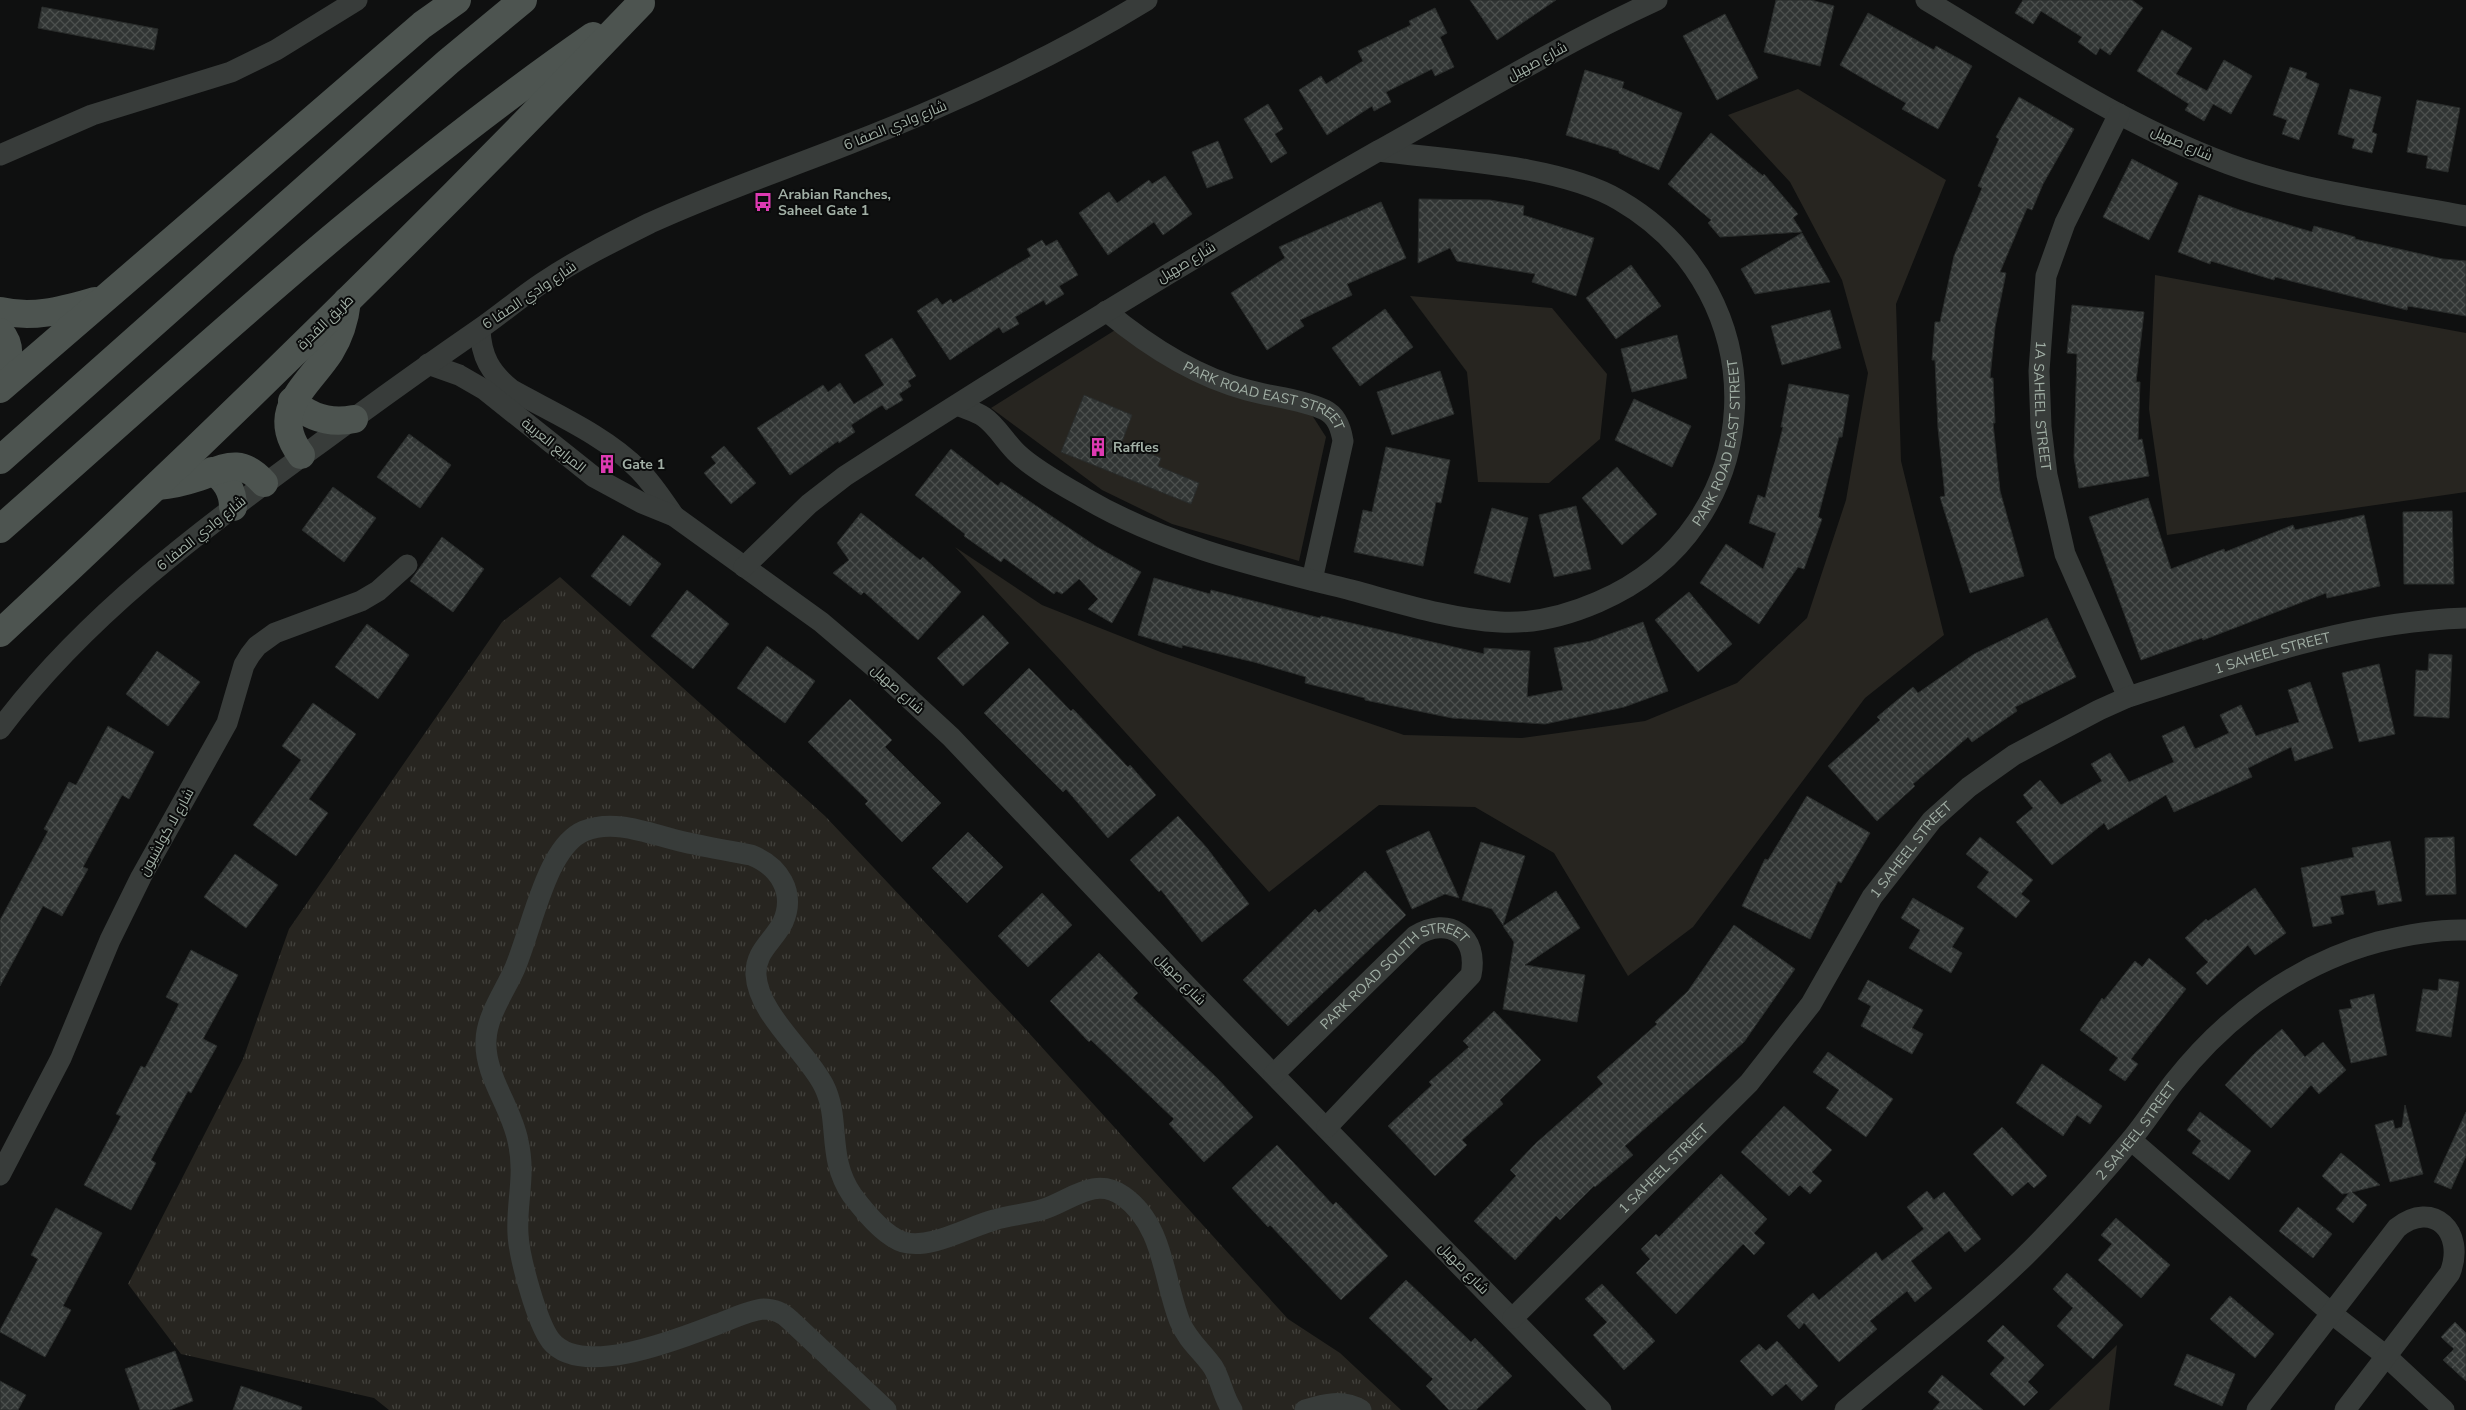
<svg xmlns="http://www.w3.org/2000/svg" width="2466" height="1410" viewBox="0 0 2466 1410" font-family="'Nunito Sans',Cairo,sans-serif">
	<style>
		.grass { fill: url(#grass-tufts) }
		.park { fill: #272520 }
		.building { fill: url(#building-cross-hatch); stroke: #292c2b }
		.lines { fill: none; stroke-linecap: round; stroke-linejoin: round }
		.minor { stroke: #383c3a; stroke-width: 21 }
		.major { stroke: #4d5450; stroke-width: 28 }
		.labels { text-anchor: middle; stroke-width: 4; stroke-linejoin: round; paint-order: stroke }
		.street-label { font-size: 14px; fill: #a2b0a6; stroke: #0a0b0b }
		.poi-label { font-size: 14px; font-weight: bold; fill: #a2b0a6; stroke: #0a0b0b; text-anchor: start }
	</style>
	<defs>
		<pattern id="grass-tufts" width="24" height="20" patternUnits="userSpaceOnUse" patternTransform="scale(1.25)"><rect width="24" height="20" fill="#272520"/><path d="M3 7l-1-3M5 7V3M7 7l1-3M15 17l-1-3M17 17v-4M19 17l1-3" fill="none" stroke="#43423d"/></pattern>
		<pattern id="building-cross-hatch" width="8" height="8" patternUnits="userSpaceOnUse" patternTransform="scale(1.25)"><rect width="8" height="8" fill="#313534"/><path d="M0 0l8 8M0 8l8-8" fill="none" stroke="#4c504e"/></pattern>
	</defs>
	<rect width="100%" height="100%" fill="#0f1010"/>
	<polygon class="grass" points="560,577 825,816 1019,1022 1288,1319 1340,1353 1401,1410 389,1410 374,1398 181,1354 128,1284 243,1059 289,929 502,622"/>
	<g class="park">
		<polygon points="1798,89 1946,180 1896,304 1901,461 1944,635 1865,698 1693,927 1628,976 1554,853 1475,807 1379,805 1269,892 1062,662 955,547 1042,605 1163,653 1404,735 1522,738 1645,721 1737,683 1807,618 1846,500 1868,373 1842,280 1790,182 1728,115"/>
		<polygon points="2155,275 2466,333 2466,492 2167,535 2149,409"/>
		<polygon points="1410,296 1552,308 1607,374 1600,439 1549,483 1478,482 1467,372"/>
		<polygon points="1120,327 1310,412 1326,437 1299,561 1172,524 1102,490 991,408"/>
		<polygon points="2117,1345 2109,1410 2049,1410"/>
	</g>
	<g class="building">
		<polygon points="1470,0 1556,0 1497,40"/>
		<polygon points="1776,0 1811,0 1834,6 1820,66 1764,52"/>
		<polygon points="2023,0 2132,0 2143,8 2110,55 2100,48 2096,55 2078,42 2082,37 2041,11 2033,24 2015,13"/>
		<polygon points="42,7 158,29 154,50 38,28"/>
		<polygon points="1435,8 1447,33 1440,37 1454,67 1435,76 1432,69 1386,92 1391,102 1374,111 1372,106 1327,135 1299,90 1321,76 1326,84 1363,61 1358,51 1411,25 1409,21"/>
		<polygon points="1868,13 1934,50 1936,46 1972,66 1938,129 1902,109 1906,103 1840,65"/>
		<polygon points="1725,14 1758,78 1717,100 1683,36"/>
		<polygon points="2162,30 2192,48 2176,74 2207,91 2224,60 2252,76 2231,114 2213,104 2204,121 2185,110 2189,104 2137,71"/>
		<polygon points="2290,67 2307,73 2305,78 2319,84 2299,140 2282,134 2287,120 2273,115"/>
		<polygon points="1585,70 1624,82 1622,88 1682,113 1659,170 1619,153 1619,151 1566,135"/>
		<polygon points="2350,89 2381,97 2372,132 2377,134 2372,153 2352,148 2355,139 2338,134"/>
		<polygon points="2019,97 2074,129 2043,184 2032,210 2027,208 2000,272 2006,273 1995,327 1990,378 1993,378 1995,423 1993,423 2000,491 2024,576 1970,593 1940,497 1945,496 1938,428 1935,360 1932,360 1935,322 1940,322 1954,256 1982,188 1978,186 1999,139 1996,137"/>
		<polygon points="2417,100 2460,108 2448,172 2426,168 2428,156 2407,152"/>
		<polygon points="1268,104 1283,129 1275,134 1287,153 1271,163 1244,119"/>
		<polygon points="1711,133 1763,176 1764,174 1798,214 1793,218 1802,232 1720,237 1708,223 1711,220 1668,184"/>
		<polygon points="1218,141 1233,178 1207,188 1192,152"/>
		<polygon points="2132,159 2178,183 2149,240 2103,217"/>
		<polygon points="1165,176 1192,214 1163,235 1154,222 1108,255 1079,213 1109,192 1117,203 1149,180 1152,184"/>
		<polygon points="2199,195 2242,211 2312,232 2314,226 2355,237 2355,239 2443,259 2466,261 2466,316 2408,306 2407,310 2275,277 2274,280 2211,261 2210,264 2178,252"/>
		<polygon points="1419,199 1490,200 1524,206 1523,215 1594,238 1576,296 1532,282 1535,274 1457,261 1450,248 1418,263"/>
		<polygon points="1381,202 1406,258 1347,284 1352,295 1300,320 1304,326 1267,350 1231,293 1285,258 1279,247"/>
		<polygon points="1802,233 1830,282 1755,294 1741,269"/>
		<polygon points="1042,240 1046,246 1057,240 1078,275 1059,286 1064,294 1046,305 1044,300 1015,317 1019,324 1003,333 999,327 950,360 917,311 937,298 942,305 951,299 953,303 1031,256 1027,249"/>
		<polygon points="1631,265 1661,306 1616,339 1586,298"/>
		<polygon points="2072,305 2144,312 2136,382 2140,382 2138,440 2142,439 2149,476 2079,488 2074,457 2077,354 2067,353"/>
		<polygon points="1385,309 1413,347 1360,386 1332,348"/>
		<polygon points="1830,310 1841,348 1782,365 1771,326"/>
		<polygon points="1677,335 1687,378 1632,392 1621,349"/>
		<polygon points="892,338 916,376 908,381 911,386 899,394 903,400 886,410 882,405 851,425 855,432 839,443 838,441 790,475 757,428 823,385 828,392 840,383 854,404 884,385 865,355"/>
		<polygon points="1440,371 1454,414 1392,435 1377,392"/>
		<polygon points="1789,384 1849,395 1842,437 1839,437 1818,517 1822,519 1804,569 1798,567 1759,624 1700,583 1726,544 1763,569 1776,533 1749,523 1758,495 1765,498 1783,427 1781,427"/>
		<polygon points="1084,395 1132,415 1122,442 1161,458 1158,466 1199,483 1191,504 1061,452"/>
		<polygon points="1634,399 1691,426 1672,467 1615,440"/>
		<polygon points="409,434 451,465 420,508 377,477"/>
		<polygon points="724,446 756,483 731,504 704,473 716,463 711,457"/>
		<polygon points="1386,447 1450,460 1441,503 1436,502 1423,566 1354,552 1363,510 1372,512"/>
		<polygon points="951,449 998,486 1001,482 1097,547 1141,572 1112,623 1088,609 1098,599 1079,579 1062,594 1056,591 1054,594 1004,558 1001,562 964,536 965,534 915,495"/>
		<polygon points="1617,467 1657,514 1622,545 1582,498"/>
		<polygon points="333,487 376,518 344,562 302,530"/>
		<polygon points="2148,498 2171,569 2224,549 2225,552 2293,525 2295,530 2364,515 2380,586 2327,598 2326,593 2203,640 2202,638 2141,660 2089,517"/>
		<polygon points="1576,506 1591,569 1554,577 1539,515"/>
		<polygon points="1492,508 1528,518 1510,583 1474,573"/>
		<polygon points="2452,511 2454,584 2404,584 2403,512"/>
		<polygon points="861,513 920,560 923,557 961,592 918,640 864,592 861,595 833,573 849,560 837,543"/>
		<polygon points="623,535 661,564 630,606 591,576"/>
		<polygon points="442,537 484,569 453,612 410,581"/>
		<polygon points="1154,578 1210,594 1211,590 1320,618 1321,616 1484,654 1484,648 1530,651 1527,697 1563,690 1554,648 1591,641 1643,622 1668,691 1624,707 1545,724 1452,718 1365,700 1365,698 1305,683 1306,677 1254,662 1182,645 1182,648 1138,635"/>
		<polygon points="687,590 729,624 693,669 651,636"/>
		<polygon points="1689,592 1732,644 1698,672 1655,620"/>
		<polygon points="983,615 1009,643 963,686 937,658"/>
		<polygon points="2047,618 2076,677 2015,707 2017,711 1972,742 1968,737 1913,784 1915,786 1877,821 1828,766 1880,720 1877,717 1913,687 1918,693 1974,654"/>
		<polygon points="367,624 409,655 378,699 335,667"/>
		<polygon points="767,646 815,681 785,723 737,688"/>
		<polygon points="157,651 200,682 168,726 126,694"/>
		<polygon points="2429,654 2452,655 2449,718 2414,716 2416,670 2428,671"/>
		<polygon points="2379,664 2395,734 2359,742 2342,673"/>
		<polygon points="1029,668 1071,711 1073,709 1128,767 1130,765 1156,795 1108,838 1066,789 1063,792 984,713"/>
		<polygon points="2310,682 2333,748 2295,761 2291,747 2248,768 2252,777 2174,812 2166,795 2108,830 2104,823 2052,865 2016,822 2033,808 2023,795 2040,780 2061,805 2102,781 2091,764 2110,753 2129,782 2174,762 2162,736 2184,726 2195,749 2229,733 2220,715 2241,705 2256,736 2299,722 2288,690"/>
		<polygon points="850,699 892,740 885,747 941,803 902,842 865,804 868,801 808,742"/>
		<polygon points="313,703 356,734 309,799 328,813 296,856 253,825 301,760 282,746"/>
		<polygon points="108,726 154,752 129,799 122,795 83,867 88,869 62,916 43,906 0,986 0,920 48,831 44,829 69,782 76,785"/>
		<polygon points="1807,796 1870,833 1841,883 1838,881 1810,939 1742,906 1765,859 1768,860"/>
		<polygon points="1178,816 1207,848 1249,904 1202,942 1161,890 1159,892 1130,860"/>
		<polygon points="1429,831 1459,898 1445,894 1412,909 1386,851"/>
		<polygon points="968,832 1003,867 967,903 932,868"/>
		<polygon points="1980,837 2033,880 2021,894 2030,901 2016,918 1977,887 1989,872 1966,854"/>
		<polygon points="2454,837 2456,894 2426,895 2425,838"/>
		<polygon points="2390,841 2402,901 2378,905 2375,890 2340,896 2344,914 2330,917 2332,923 2313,927 2301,868 2354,857 2352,848"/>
		<polygon points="1481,842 1525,856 1503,925 1492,909 1462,900"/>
		<polygon points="235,854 278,885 246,928 204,897"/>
		<polygon points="1365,871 1406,915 1288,1026 1243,980 1315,909 1319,913"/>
		<polygon points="2255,888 2286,933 2255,955 2248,945 2207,985 2196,973 2208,962 2185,938 2206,919 2208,921"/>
		<polygon points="1556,891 1580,928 1525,965 1585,975 1577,1022 1503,1009 1514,942 1503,926"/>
		<polygon points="1042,893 1072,925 1028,967 998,936"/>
		<polygon points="1913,898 1964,928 1952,947 1962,953 1951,973 1909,948 1920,930 1901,918"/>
		<polygon points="1734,925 1795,969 1744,1042 1625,1146 1633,1155 1595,1187 1594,1186 1560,1220 1556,1216 1515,1260 1474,1221 1516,1176 1510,1170 1536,1143 1603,1084 1597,1077 1657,1024 1655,1022 1688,991"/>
		<polygon points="191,950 238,975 203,1039 217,1046 191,1093 188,1091 151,1160 156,1163 131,1210 84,1185 121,1116 116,1114 141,1066 145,1068 179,1004 166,997"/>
		<polygon points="1099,953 1138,993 1133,998 1217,1078 1253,1117 1204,1162 1169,1124 1174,1119 1091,1040 1089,1042 1050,1001"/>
		<polygon points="2149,958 2186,989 2131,1059 2138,1064 2125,1081 2109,1070 2118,1058 2080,1030 2102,998 2104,1000 2135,961 2142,967"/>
		<polygon points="2439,979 2459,982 2451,1037 2416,1031 2423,989 2438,991"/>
		<polygon points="1868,980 1923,1010 1912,1028 1923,1034 1912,1054 1861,1026 1871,1006 1858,999"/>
		<polygon points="2374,994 2387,1055 2351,1063 2339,1010 2352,1008 2350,1000"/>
		<polygon points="1494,1011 1541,1060 1500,1100 1503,1104 1462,1140 1467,1145 1435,1176 1388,1126 1432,1085 1429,1082 1469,1047 1463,1041"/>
		<polygon points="2282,1029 2305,1057 2323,1042 2346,1070 2319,1094 2311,1085 2271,1128 2225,1085 2255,1053"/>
		<polygon points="1828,1052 1893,1099 1866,1137 1826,1108 1839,1090 1813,1072"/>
		<polygon points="2042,1064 2102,1106 2090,1124 2077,1115 2063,1136 2016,1103"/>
		<polygon points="2405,1105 2423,1174 2390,1182 2375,1125 2393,1120 2395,1129 2402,1127"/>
		<polygon points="1784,1106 1832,1150 1812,1172 1822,1181 1810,1194 1800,1185 1789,1196 1741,1152"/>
		<polygon points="2200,1112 2251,1151 2229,1180 2192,1153 2201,1141 2187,1130"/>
		<polygon points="2466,1112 2466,1156 2451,1189 2434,1182"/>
		<polygon points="2002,1127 2047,1176 2034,1188 2028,1182 2012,1196 1973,1154"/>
		<polygon points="1277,1145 1333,1205 1336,1202 1388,1256 1341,1300 1270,1225 1268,1227 1232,1188"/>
		<polygon points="2341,1153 2380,1185 2352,1192 2367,1205 2353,1223 2336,1209 2349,1193 2342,1194 2322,1176"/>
		<polygon points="1721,1174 1767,1219 1754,1233 1765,1243 1754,1255 1743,1244 1676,1314 1636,1273 1650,1259 1641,1249 1656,1234 1659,1237"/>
		<polygon points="1927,1191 1934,1200 1944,1192 1981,1239 1965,1252 1949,1231 1911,1261 1932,1288 1915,1302 1907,1291 1870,1321 1877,1329 1839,1362 1804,1323 1799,1329 1787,1316 1813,1293 1819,1300 1876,1252 1882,1261 1924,1229 1907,1207"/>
		<polygon points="2298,1207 2332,1234 2313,1258 2279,1231"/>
		<polygon points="56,1208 102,1233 63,1306 71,1310 45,1357 0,1332 0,1330 38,1259 31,1255"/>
		<polygon points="2116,1218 2170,1265 2141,1298 2098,1260 2112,1244 2101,1235"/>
		<polygon points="2067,1273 2123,1325 2093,1359 2057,1326 2073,1308 2053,1289"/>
		<polygon points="1406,1280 1471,1342 1475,1338 1512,1376 1476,1410 1449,1410 1426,1386 1433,1379 1369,1318"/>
		<polygon points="1602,1284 1655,1341 1624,1370 1593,1335 1607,1322 1585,1299"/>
		<polygon points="2230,1296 2274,1334 2255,1358 2210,1319"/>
		<polygon points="2455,1322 2466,1333 2466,1381 2443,1360 2454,1349 2441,1337"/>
		<polygon points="2003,1325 2044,1365 2028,1382 2038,1392 2024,1406 1990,1374 2005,1358 1987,1341"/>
		<polygon points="1777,1341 1818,1386 1802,1401 1786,1384 1772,1396 1740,1361 1759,1344 1766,1351"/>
		<polygon points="175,1351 193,1401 170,1410 140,1410 125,1369"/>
		<polygon points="2187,1354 2235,1374 2222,1406 2174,1385"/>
		<polygon points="1942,1375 1983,1410 1933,1410 1940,1402 1928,1392"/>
		<polygon points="0,1381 26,1395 18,1410 0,1410"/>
		<polygon points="241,1386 302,1407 301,1410 233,1410"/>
	</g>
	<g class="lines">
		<g class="minor">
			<path d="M1926,0C2027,60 2131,131 2243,169C2315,193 2392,202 2466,216"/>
			<path id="s1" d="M2119,114L2065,223L2046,276L2039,371L2041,427L2047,475L2065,554L2128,697"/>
			<polyline points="0,155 92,115 231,72 276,50 357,0"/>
			<path id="s2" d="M1106,311C1148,346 1194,376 1247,390C1272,397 1302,399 1325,410C1337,416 1341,428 1343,441L1312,580"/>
			<path d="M480,329C481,356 490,373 512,390C553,413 606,436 639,470C653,484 663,500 674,516"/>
			<polyline points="428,364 459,375 485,390 594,477 642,503 674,516 821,622 887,678 951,737 1187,986 1601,1410"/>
			<path id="s3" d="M957,405C966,409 977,412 984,417C997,426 1006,443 1018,454C1035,470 1064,486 1085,498C1167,546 1259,567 1351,590C1400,603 1449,619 1500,622C1534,624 1568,615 1598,602C1772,528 1781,294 1619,200C1560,165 1449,160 1379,151"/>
			<path d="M744,567L809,504L845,476C1020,363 1197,254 1378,151C1471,99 1561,44 1657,0"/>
			<path d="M0,729C96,601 230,510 357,416C398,386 439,357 481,328C501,314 521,297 542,283C576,260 614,241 650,223C715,193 783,170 849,144C952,104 1053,58 1147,0"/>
			<path id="s4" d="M1274,1074L1415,936C1449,915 1479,936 1471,975L1327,1127"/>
			<polyline points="2131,1140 2331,1313 2386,1356 2444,1410"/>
			<polyline points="0,1175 61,1058 110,940 141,877 227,723 244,665 250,655 257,646 275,633 361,601 378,591 407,565"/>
			<path id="s5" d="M1513,1318L1749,1083L1811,1004L1872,897L1932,820L1969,787L2014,755L2099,710L2128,697C2242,661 2345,622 2466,618"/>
			<path d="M886,1410L790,1320C783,1313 775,1309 764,1309C749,1310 732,1319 718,1324C681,1338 582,1379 551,1341C537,1323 519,1257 518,1234C516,1202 526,1176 518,1141C511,1106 484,1075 486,1040C487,1015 505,991 515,968C528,936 538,892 554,863C561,850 570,837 584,831C616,818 652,835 684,842C706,847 729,851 751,855C779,866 796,892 783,922C773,942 755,951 756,975C758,1014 807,1052 824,1086C841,1120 826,1157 852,1195C864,1211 884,1236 903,1242C930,1250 968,1227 994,1220C1010,1215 1028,1214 1044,1209C1071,1200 1095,1176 1123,1196C1164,1225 1163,1279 1180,1322C1188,1341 1202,1351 1213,1367C1221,1380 1223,1397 1232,1410"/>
			<path d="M1305,1410C1324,1404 1343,1399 1361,1410"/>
			<path id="s6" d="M1845,1410C1909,1355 1982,1301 2041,1240C2072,1208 2102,1175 2130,1141C2146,1122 2159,1101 2174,1082C2226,1016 2296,964 2378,942C2406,935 2437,929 2466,930"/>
			<path d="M2257,1410L2397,1228C2433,1199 2466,1232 2450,1273L2345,1410"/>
		</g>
		<g class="major">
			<path d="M0,311C34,319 63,310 95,301"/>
			<path d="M0,332C12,345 10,364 0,377"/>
			<polyline points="0,389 422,25 457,0"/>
			<path d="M292,401C310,418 330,424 354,419"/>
			<path d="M301,455C268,411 307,387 330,352C340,336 345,320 347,301"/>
			<polyline points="0,460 448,62 523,0"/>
			<path d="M212,471C226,479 233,491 233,507"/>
			<path d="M158,486C171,485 184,482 196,478C225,468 240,456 264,483"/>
			<path d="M0,529C193,359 381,183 593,36"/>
			<path d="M0,633C220,429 434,219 641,3"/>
		</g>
	</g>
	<defs>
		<g id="bus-bare" transform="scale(1.5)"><path d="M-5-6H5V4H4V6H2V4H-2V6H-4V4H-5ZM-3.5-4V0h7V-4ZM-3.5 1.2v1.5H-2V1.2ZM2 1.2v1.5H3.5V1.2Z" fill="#de3ab2" stroke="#0a0b0b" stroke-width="2.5" paint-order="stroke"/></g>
		<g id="building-bare" transform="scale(1.5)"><path d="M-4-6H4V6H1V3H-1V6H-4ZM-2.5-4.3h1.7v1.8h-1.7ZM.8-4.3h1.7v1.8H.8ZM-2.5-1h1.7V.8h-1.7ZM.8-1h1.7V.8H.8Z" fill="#de3ab2" stroke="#0a0b0b" stroke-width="2.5" paint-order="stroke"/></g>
	</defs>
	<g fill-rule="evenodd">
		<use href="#bus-bare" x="763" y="202"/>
		<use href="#building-bare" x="1098" y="447"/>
		<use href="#building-bare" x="607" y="464"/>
	</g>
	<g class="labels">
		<g class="street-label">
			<text transform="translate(1537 61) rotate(-28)" y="5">شارع صهيل</text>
			<text transform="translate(895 125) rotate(-22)" y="5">شارع وادي الصفا 6</text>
			<text transform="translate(2182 143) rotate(24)" y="5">شارع صهيل</text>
			<text transform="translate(1186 262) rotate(-31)" y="5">شارع صهيل</text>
			<text transform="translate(529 295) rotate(-34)" y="5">شارع وادي الصفا 6</text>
			<text transform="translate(325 322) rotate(-44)" y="5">طريق القدرة</text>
			<text dy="5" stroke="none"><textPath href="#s2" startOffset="182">PARK ROAD EAST STREET</textPath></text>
			<text dy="5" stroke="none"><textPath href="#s1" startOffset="308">1A SAHEEL STREET</textPath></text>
			<text dy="5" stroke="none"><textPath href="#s3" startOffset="909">PARK ROAD EAST STREET</textPath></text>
			<text transform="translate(554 445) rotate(39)" y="5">المرابع العربية</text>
			<text transform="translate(201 533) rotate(-39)" y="5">شارع وادي الصفا 6</text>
			<text dy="5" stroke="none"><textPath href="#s5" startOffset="1038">1 SAHEEL STREET</textPath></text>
			<text transform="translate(898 689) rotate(42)" y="5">شارع صهيل</text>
			<text transform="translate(166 832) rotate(-61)" y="5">شارع لا كولشيون</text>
			<text dy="5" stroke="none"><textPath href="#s5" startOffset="618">1 SAHEEL STREET</textPath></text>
			<text transform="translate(1181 979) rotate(46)" y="5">شارع صهيل</text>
			<text dy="5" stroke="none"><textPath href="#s4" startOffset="161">PARK ROAD SOUTH STREET</textPath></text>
			<text dy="5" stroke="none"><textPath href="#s6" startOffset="404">2 SAHEEL STREET</textPath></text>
			<text dy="5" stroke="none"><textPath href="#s5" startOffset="212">1 SAHEEL STREET</textPath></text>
			<text transform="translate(1464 1268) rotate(46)" y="5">شارع صهيل</text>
		</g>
		<g class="poi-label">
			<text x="778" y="199">Arabian Ranches,<tspan x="778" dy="16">Saheel Gate 1</tspan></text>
			<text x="1113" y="452">Raffles</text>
			<text x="622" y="469">Gate 1</text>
		</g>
	</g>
</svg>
